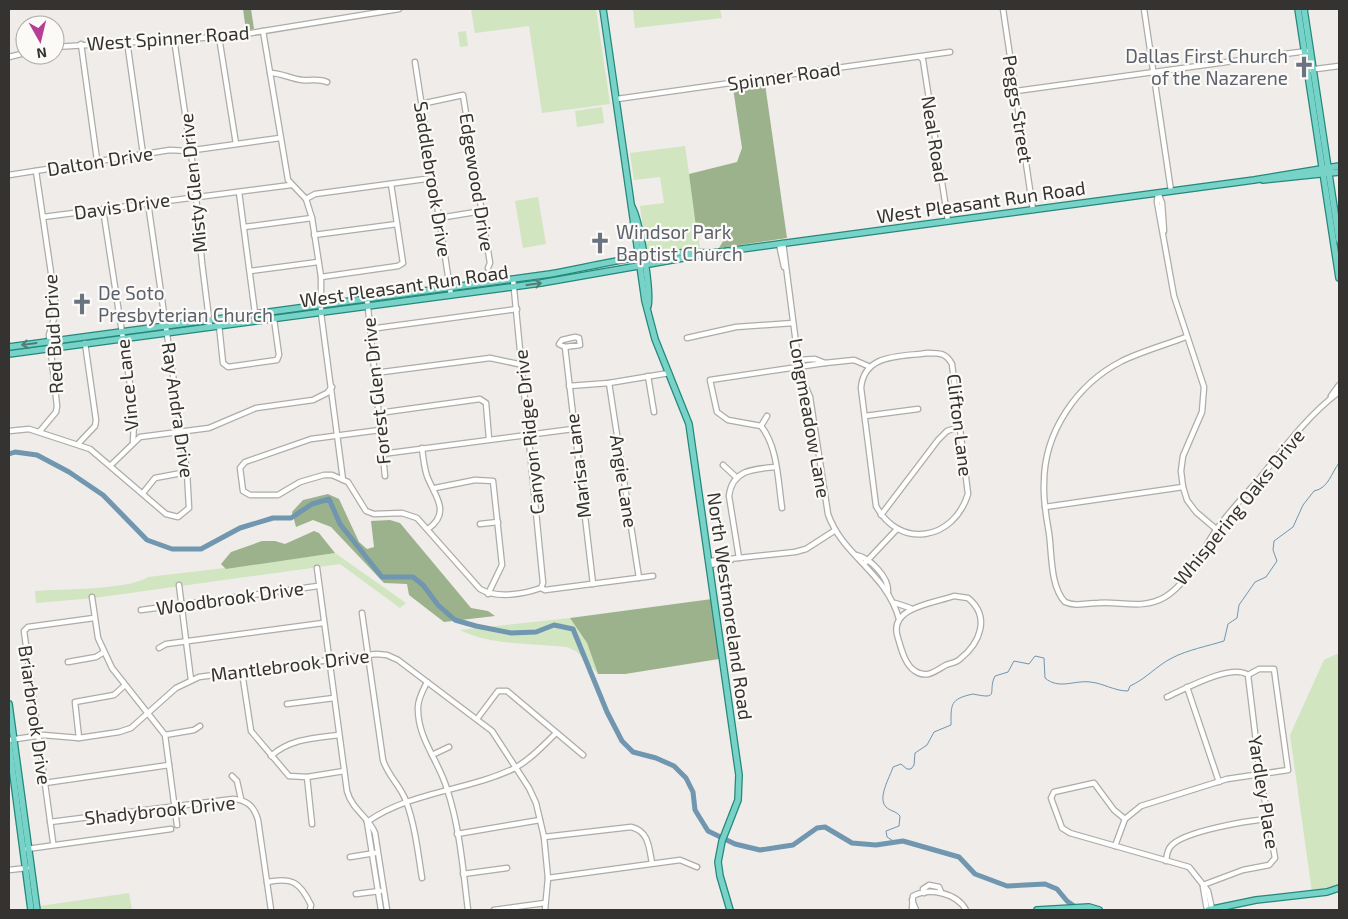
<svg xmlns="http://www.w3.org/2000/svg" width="1348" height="919" viewBox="0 0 1348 919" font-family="'Exo 2',sans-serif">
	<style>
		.green { fill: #d0e5c0 }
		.forest { fill: #9cb28c }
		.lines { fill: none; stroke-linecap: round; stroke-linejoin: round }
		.stream { stroke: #7096b0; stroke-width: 1 }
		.river { stroke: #7096b0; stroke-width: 5 }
		.minor-casing { stroke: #aeaca8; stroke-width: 7 }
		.major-casing { stroke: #24887a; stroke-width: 8 }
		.minor { stroke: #fff; stroke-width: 4.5 }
		.major { stroke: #77d3c7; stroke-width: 5.5 }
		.oneway { stroke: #527b74 }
		.labels { text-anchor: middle; stroke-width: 4.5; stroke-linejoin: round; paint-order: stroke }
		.street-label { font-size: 19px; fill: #343331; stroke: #fcfaf6 }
		.worship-label { font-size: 19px; fill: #5b616d; stroke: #fcfaf6; text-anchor: start }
	</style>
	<rect width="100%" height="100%" fill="#efece9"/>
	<g class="green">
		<polygon points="471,9 596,9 610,104 542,113 529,26 475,33"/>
		<polygon points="633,9 720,9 722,18 635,28"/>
		<polygon points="466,31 468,46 460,47 458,32"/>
		<polygon points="602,107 604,123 577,127 575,111"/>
		<polygon points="685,146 700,248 650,254 646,251 640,206 664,203 660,177 634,180 630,153"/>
		<polygon points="538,197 546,244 523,248 515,201"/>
		<path d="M335,553L406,603L400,608L340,564L94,598L36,603L35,591C61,589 129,590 148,577L225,568L226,569Z"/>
		<path d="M570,618L587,643L598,674L576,651L567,647C531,643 493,646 460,630Z"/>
		<polygon points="1339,653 1339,889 1312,892 1290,735 1324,660"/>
		<polygon points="129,893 132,910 40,910 40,906"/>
	</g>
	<g class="forest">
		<polygon points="243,9 251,9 254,29 246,31"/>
		<polygon points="765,84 787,238 719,248 726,236 723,230 703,231 697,234 689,174 737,162 742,148 733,88"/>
		<polygon points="328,494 339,499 359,542 367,549 374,547 371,521 390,520 400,523 471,608 488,611 495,616 444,622 409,595 407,584 384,583 331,527 313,520 296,527 292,512 303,500"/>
		<polygon points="314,531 319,533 335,553 226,569 221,564 231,552 262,541 275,541 285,544"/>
		<polygon points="712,599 719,659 625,674 598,674 587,643 570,618"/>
	</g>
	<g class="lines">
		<path class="stream" d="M895,842L887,837L886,831L899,826L900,816C896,811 890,811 886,807C877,798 890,777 893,767L901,764L907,769H911L914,765L915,753L927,745L934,732L951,725C951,704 950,699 973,694C1001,700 987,692 995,676L1008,672L1014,661L1029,664L1035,656L1044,658L1045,678C1059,690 1074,680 1090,682C1103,683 1114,691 1128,691L1130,686C1146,679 1156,666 1172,658C1187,650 1208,646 1224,641L1228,624L1237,618L1239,605L1255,582L1266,577L1277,561L1273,550L1274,541L1293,527L1303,505L1314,491C1329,488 1331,473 1339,463"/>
		<polyline class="river" points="9,454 15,452 37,455 69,472 103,495 147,540 172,549 201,549 240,528 273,518 291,518 312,504 329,499 340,524 382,577 413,577 423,585 438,605 455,620 476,626 511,633 536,632 554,625 573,629 607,712 622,741 633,752 656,758 674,766 686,778 693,792 695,810 708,831 735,844 760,850 793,845 817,828 825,827 852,843 876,845 903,841 959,857 975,874 1007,886 1045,884 1057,889 1067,901 1078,909"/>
		<g class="minor-casing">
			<g id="minor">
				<polyline points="1003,9 1033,210"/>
				<polyline points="1144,9 1171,191"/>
				<polyline points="263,31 288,180 306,199 312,218 321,277 321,313 343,480"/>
				<polyline points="219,37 236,144"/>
				<polyline points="174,39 194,174 202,263 210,327"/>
				<polyline points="127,41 143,154"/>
				<polyline points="81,44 97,160"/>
				<polyline points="55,47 233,36 399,9"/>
				<polyline points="9,57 25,53"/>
				<polyline points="920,57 923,60 948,221"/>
				<polyline points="415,62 451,295"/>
				<polyline points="1308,70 1339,66"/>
				<path d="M270,73C282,73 291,79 302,80C312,81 318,78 327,82"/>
				<polyline points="1016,91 1307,51"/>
				<polyline points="617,99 950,52"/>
				<polyline points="421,104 463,95 490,263 488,268"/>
				<polyline points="36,171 55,300 55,315 49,335 57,406 56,412 40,431"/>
				<polyline points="9,175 170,150 187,151 280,138"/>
				<polyline points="239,192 255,313"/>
				<polyline points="1158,193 1157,202 1174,296 1204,387 1202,412 1183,456 1181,471 1183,487 1187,500 1196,512 1216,529"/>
				<polyline points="1159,195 1162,203 1164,231"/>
				<polyline points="306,199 315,194 433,178"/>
				<polyline points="103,209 131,391 134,422 133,442"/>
				<polyline points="43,217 291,185"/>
				<polyline points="439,218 482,211"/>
				<polyline points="244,227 312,218"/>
				<polyline points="314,235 397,224"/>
				<path d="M783,243L800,374L810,397L828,514C843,557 886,572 899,619"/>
				<polyline points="779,244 784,267"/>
				<polyline points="250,271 318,262"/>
				<polyline points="321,277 398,266 403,263 391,184"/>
				<polyline points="367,298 385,476"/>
				<polyline points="219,325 223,363 228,367 277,360 279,355 274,319"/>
				<polyline points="370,329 517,309"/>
				<polygon points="575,337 579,338 580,345 565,347 559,344 562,340"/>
				<path d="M1186,337C1165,345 1143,351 1122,361C1077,384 1044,432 1044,483C1043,500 1046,516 1049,533C1052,554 1050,586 1065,602C1077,607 1085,603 1098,603C1121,601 1143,610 1165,597C1188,583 1201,552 1216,530C1229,512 1245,495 1260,478C1284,448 1308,415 1339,392"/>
				<polyline points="687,338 736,327 793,323"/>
				<polyline points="565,347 593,584"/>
				<path d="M928,353C940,353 946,353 952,364L968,494C954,540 900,550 876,506L861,388C864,353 901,357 928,353Z"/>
				<polyline points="825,363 854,360 868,366"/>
				<polyline points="375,373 490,358 523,365"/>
				<polyline points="648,376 654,412"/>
				<polyline points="609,383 639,578"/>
				<polyline points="569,386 609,383 669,373"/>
				<polyline points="1331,396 1339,385"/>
				<polyline points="379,413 480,399 486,403 489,439"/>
				<polyline points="865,416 918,409"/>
				<polyline points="761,426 767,416"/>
				<path d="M380,430L311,439L245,462L240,468L243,491L250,495H278L300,482L324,475H332L348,482L366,511L374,514L402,513L417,518L480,589C497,599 524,594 541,588L543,583L513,279"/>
				<polyline points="9,431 29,429 90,449 166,514 178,517 189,508 187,472 148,203"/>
				<polyline points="78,444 95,426 96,420 85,343"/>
				<path d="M422,448C423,457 424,467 427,476C434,495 452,512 428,529"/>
				<polyline points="382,454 573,429"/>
				<polyline points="111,465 140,437 209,428 256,408 313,400 327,393 332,387"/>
				<polyline points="723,465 736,477"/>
				<polyline points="435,488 475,480 493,481 502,565 488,594"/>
				<polyline points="143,493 155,478 187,472"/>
				<polyline points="1045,507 1183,487"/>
				<path d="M782,508C778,482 778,447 761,426L728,420L717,412L710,380L825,363L815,359L798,360"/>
				<polyline points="881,515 938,440 947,431 959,427"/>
				<polyline points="480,524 498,522"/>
				<path d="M856,555C870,558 889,577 888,592"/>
				<path d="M739,558L729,496C732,470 753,469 775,467"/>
				<polyline points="710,561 795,552 806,549 834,531"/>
				<polyline points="865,563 897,529"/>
				<polyline points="710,565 731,560"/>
				<path d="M317,568L347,791C352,810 369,817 375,833L387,910"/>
				<polyline points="179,585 191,680"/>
				<polyline points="541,588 545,590 653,576"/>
				<path d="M954,596L968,598C991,617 980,643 960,659C956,663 950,663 946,665C935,671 927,679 915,671C905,665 901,648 898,638C887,607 935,603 954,596Z"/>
				<polyline points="92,597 98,638 112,668 165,735 177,825"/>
				<polyline points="895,603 910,608"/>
				<polyline points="141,610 318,586"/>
				<path d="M362,613L383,760C388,776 400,785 406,801C415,825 418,853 422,878"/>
				<polyline points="159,648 166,644 323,623"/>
				<polyline points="68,662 96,657 104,652"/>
				<polyline points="242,672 251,731 289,776 307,777 344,771"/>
				<path d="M427,682C423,690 418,699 418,707C417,738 439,761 447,789C460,828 463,870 468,910"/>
				<polyline points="1187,687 1219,782"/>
				<path d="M1167,697C1185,689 1232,663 1248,675L1260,774L1275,858L1269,865L1243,870L1203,885"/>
				<polyline points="287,704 334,698"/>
				<polyline points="477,719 498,691 507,691 583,755"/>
				<polyline points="165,735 194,730 200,726"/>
				<polyline points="79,738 75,702 114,695 125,685"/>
				<polyline points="9,740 43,735 79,738 119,732 131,728 176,688 199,677 376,654 387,655 398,660 492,731 529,788 536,803 544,837 548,878 545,910"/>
				<polyline points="432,755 449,747"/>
				<path d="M271,756C290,739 314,738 338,735"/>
				<polyline points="232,776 237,781 241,799"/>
				<polyline points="307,777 312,824"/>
				<polyline points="45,783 169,765"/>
				<polyline points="1125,819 1114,810 1094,783 1054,792 1051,798 1062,828 1070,833 1189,867 1208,891 1212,909"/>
				<path d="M50,822L233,799C247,800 254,806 258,820L271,910"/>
				<path d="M367,822C411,791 468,791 515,768C531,759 544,745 556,733"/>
				<polyline points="367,822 381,910"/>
				<polyline points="457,834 540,820"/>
				<path d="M544,837L631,827C649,831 649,848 652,863"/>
				<polyline points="53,842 24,631 28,627 94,618"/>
				<polyline points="1115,846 1125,819 1141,806 1227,779 1288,770 1274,669 1259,669 1248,675"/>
				<polyline points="27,849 171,829"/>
				<polyline points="350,857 375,853"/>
				<path d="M1166,861C1167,855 1167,850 1171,846C1184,831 1247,821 1267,819"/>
				<polyline points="9,870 27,868"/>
				<polyline points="463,874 507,868"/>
				<polyline points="548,878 680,860 697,867"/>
				<path d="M267,882C292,877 300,882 311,905L310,910"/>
				<polyline points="1203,887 1207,910"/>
				<polyline points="924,893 923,889 929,885 939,887 941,892"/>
				<polyline points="356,894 380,891"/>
				<polyline points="912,900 916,910"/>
				<polyline points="494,910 545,903"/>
				<path d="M912,910L913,896C929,887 957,893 966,910"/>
			</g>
		</g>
		<g class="major-casing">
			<g id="major">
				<polyline points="603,9 645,301 655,339 689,424 739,775 738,800 722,841 718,862 720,876 730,910"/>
				<polyline points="1298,9 1339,278"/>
				<polyline points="1304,9 1339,240"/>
				<polyline points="1263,180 1339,172"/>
				<path d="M632,207C640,221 651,290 648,306"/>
				<path d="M9,347L550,274C600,265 659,249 710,253"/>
				<polyline points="9,354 541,283 712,253 1254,180 1339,166"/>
				<polyline points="9,704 37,910"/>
				<polyline points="9,744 31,910"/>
				<polyline points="1037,910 1089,907 1099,910"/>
				<polyline points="1208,910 1256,900 1327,892 1339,888"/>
			</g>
		</g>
		<use href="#minor" class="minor"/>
		<use href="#major" class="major"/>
	</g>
	<defs><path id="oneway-shaft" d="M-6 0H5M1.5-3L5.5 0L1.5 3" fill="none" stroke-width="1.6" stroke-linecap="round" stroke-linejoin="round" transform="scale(1.25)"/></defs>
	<g class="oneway">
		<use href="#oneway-shaft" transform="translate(534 284) rotate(-8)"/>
		<use href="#oneway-shaft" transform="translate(29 344) rotate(172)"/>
	</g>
	<defs>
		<g id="church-bare" transform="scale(1.725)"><path d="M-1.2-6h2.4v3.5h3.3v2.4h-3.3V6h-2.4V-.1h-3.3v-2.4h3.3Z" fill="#6b7280" stroke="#fcfaf6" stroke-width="2.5" paint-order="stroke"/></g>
	</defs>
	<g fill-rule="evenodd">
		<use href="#church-bare" x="1304" y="67"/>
		<use href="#church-bare" x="600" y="243"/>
		<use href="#church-bare" x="82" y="304"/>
	</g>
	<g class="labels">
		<g class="street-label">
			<text transform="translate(168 38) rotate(-4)" y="7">West Spinner Road</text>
			<text transform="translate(784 76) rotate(-8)" y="7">Spinner Road</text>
			<text transform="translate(1018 109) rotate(81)" y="7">Peggs Street</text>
			<text transform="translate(935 139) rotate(81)" y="7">Neal Road</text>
			<text transform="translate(100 161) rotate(-9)" y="7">Dalton Drive</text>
			<text transform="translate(433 179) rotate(81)" y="7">Saddlebrook Drive</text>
			<text transform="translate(477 182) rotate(81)" y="7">Edgewood Drive</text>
			<text transform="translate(193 183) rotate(-96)" y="7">Misty Glen Drive</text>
			<text transform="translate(981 202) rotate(-8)" y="7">West Pleasant Run Road</text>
			<text transform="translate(122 206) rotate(-8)" y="7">Davis Drive</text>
			<text transform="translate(404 286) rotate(-8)" y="7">West Pleasant Run Road</text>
			<text transform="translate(53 334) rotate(-93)" y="7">Red Bud Drive</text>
			<text transform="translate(127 385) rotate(-96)" y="7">Vince Lane</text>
			<text transform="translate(376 391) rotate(-96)" y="7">Forest Glen Drive</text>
			<text transform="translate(178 410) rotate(82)" y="7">Ray Andra Drive</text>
			<text transform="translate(810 418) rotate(80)" y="7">Longmeadow Lane</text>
			<text transform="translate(960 425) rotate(83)" y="7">Clifton Lane</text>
			<text transform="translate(529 432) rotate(-96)" y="7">Canyon Ridge Drive</text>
			<text transform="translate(578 466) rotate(-97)" y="7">Marisa Lane</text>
			<text transform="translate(624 481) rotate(81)" y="7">Angie Lane</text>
			<text transform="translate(1239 507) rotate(-51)" y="7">Whispering Oaks Drive</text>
			<text transform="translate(230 598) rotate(-8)" y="7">Woodbrook Drive</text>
			<text transform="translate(730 606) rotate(82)" y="7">North Westmoreland Road</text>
			<text transform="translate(290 665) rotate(-7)" y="7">Mantlebrook Drive</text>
			<text transform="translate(35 715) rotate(82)" y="7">Briarbrook Drive</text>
			<text transform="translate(1264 792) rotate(81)" y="7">Yardley Place</text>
			<text transform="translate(160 810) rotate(-6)" y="7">Shadybrook Drive</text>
		</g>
		<g class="worship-label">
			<text x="1288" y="63" text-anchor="end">Dallas First Church<tspan x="1288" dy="22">of the Nazarene</tspan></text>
			<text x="616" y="239">Windsor Park<tspan x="616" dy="22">Baptist Church</tspan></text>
			<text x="98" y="300">De Soto<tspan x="98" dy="22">Presbyterian Church</tspan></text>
		</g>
	</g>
	<rect width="1348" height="919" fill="none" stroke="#343331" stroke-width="20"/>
	<g transform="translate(40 40) rotate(172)"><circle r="24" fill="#fcfaf6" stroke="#acaaa7"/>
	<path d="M0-4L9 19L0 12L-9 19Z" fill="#b63f95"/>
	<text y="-8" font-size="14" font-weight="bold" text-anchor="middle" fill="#343331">N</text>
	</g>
</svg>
